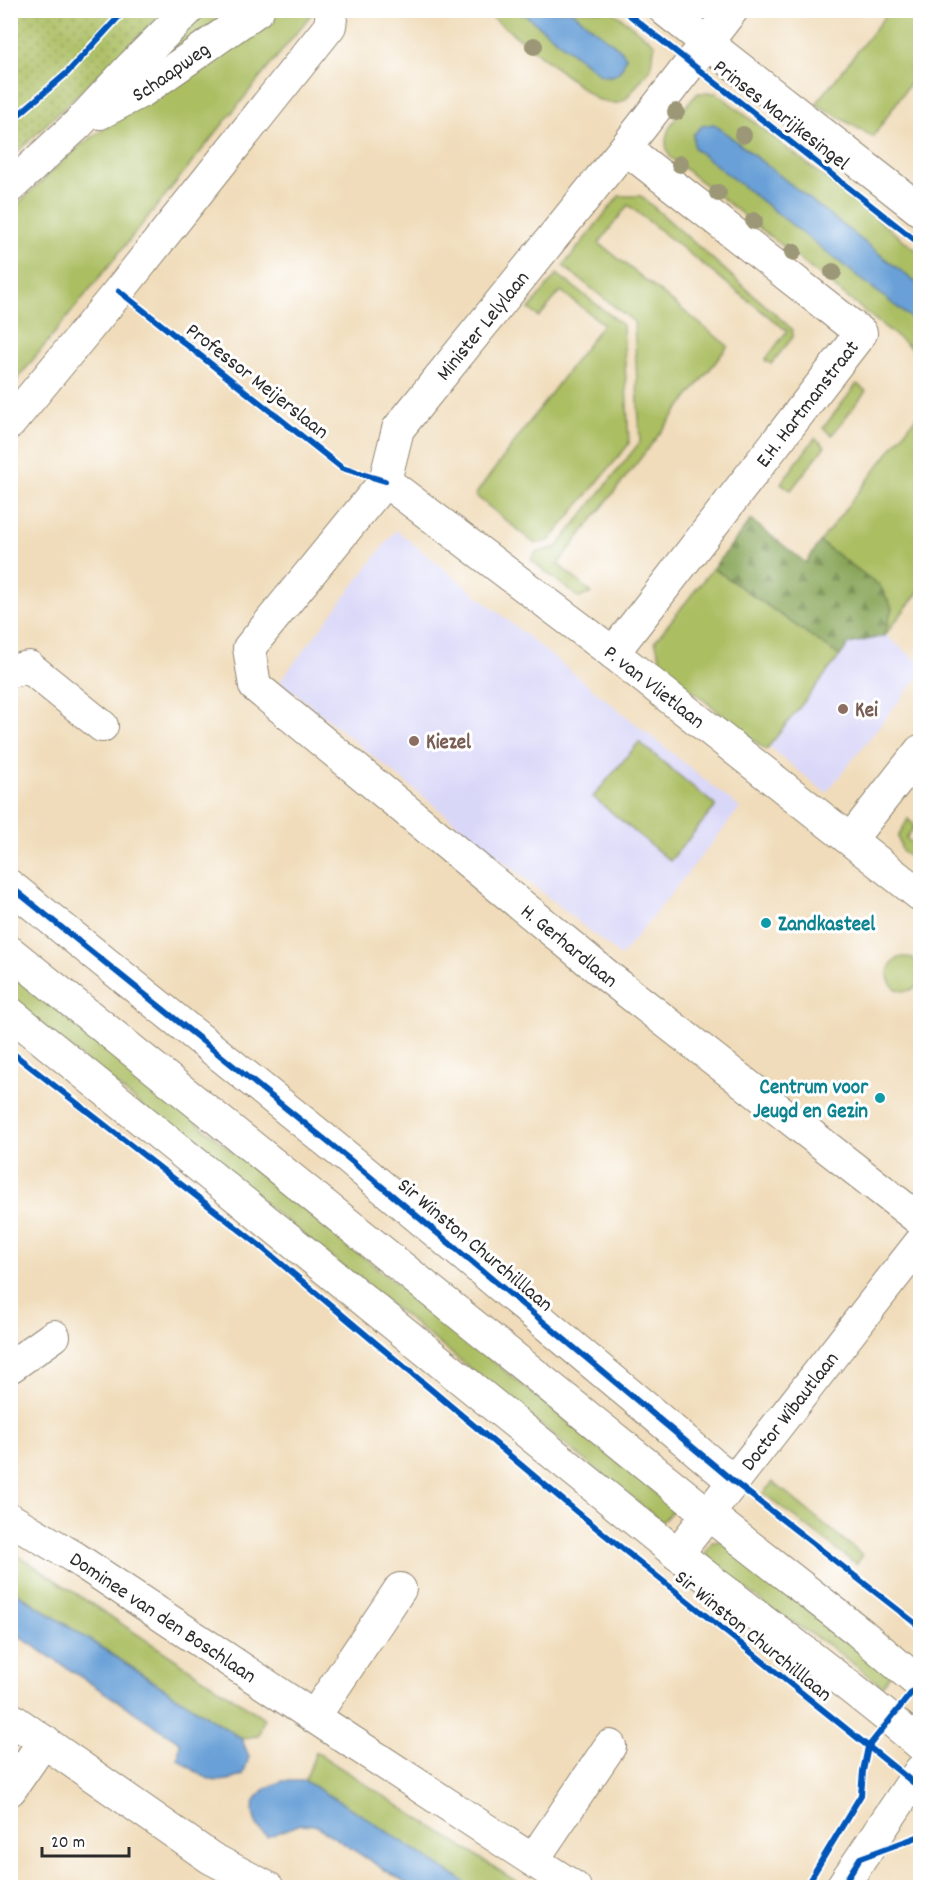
<svg xmlns="http://www.w3.org/2000/svg" width="931" height="1898" viewBox="0 0 931 1898" font-family="Dekko,sans-serif">
	<style>
		.built { fill: #d9d7f8 }
		.grass { fill: #abbe62; stroke: #6b7446; stroke-width: 1.5 }
		.forest { fill: url(#forest-firs); stroke: #5a6842; stroke-width: 1.5 }
		.park { fill: url(#park-dots); stroke: #6b7446; stroke-width: 1.5 }
		.water { fill: #69a0d7; stroke: #4a6681; stroke-width: 1.5 }
		.lines { fill: none; stroke-linecap: round; stroke-linejoin: round }
		.minor-casing { stroke: #8e8472; stroke-width: 34 }
		.minor { stroke: #fff; stroke-width: 32 }
		.cycleway-casing { stroke: #fff; stroke-width: 10 }
		.cycleway { stroke: #0057b8; stroke-width: 6 }
		.tree { fill: #9c9776 }
		.education-dot { fill: #8d6e63; stroke: #fff; stroke-width: 2 }
		.culture-dot { fill: #0f9aa8; stroke: #fff; stroke-width: 2 }
		.labels { text-anchor: middle; stroke-width: 6; stroke-linejoin: round; paint-order: stroke }
		.street-label { font-size: 21px; fill: #2b2b2b; stroke: #fff }
		.education-label { font-size: 21px; font-weight: bold; fill: #785e54; stroke: #fff; text-anchor: start }
		.culture-label { font-size: 21px; font-weight: bold; fill: #0d838f; stroke: #fff; text-anchor: start }
	</style>
	<defs>
		<pattern id="forest-firs" width="22" height="20" patternUnits="userSpaceOnUse" patternTransform="scale(1.5)"><rect width="22" height="20" fill="#88a558"/><path d="M5 1l3.5 6h-7zM16 11l3.5 6h-7z" fill="#6f8749"/></pattern>
		<pattern id="park-dots" width="8" height="8" patternUnits="userSpaceOnUse" patternTransform="scale(1.5)"><rect width="8" height="8" fill="#abbe62"/><path d="M2 2h.1M6 6h.1" fill="none" stroke="#8b9b51" stroke-width="1.8" stroke-linecap="round"/></pattern>
	</defs>
	<rect width="100%" height="100%" fill="#fff"/>
	<filter id="ink" filterUnits="userSpaceOnUse"><feTurbulence type="fractalNoise" baseFrequency=".0167" numOctaves="2"/><feDisplacementMap in="SourceGraphic" scale="12" xChannelSelector="R" yChannelSelector="G"/><feConvolveMatrix kernelMatrix="1 2 1 2 8 2 1 2 1" color-interpolation-filters="sRGB"/></filter>
	<filter id="wash" filterUnits="userSpaceOnUse"><feTurbulence type="fractalNoise" baseFrequency=".008" numOctaves="4" result="noise"/><feDisplacementMap in="SourceGraphic" scale="24" xChannelSelector="R" yChannelSelector="G"/><feGaussianBlur stdDeviation="1.35" result="paint"/><feColorMatrix in="noise" values="0 0 0 0 0 0 0 0 0 0 0 0 0 0 0 0 0 1.4 0 .05"/><feComposite in="paint" operator="in"/></filter>
	<g filter="url(#wash)">
		<rect width="100%" height="100%" fill="#f0dcba"/>
		<g class="built">
			<polygon points="396,530 740,808 621,956 280,681"/>
			<polygon points="865,619 920,663 920,675 826,793 766,744"/>
		</g>
		<g class="grass">
			<polygon points="202,11 241,11 136,85"/>
			<polygon points="269,11 314,11 11,387 11,210 77,148"/>
			<path d="M484,11H520L601,75C616,79 622,72 626,57L621,50L571,11H612L655,44L650,69L626,99L619,103H612L596,99Z"/>
			<polygon points="889,11 920,11 920,90 910,83 873,137 816,104"/>
			<path d="M698,93H717L920,253V286L714,124L695,148L920,325V355L670,157C656,131 682,111 698,93Z"/>
			<polygon points="619,196 641,196 792,329 793,337 771,364 765,360 787,331 628,205 599,243 728,346 558,564 592,593 579,598 531,560 535,553 557,547 640,442 634,322 563,266"/>
			<polygon points="557,274 623,325 629,444 549,541 535,544 475,495 603,324 561,291 539,317 529,309"/>
			<polygon points="857,384 866,391 832,435 823,428"/>
			<polygon points="920,412 920,590 884,636 892,608 880,586 820,542"/>
			<polygon points="815,438 825,446 791,490 781,483"/>
			<polygon points="713,568 840,656 766,750 663,667 655,641"/>
			<polygon points="639,742 716,806 670,861 593,797"/>
			<polygon points="908,819 915,826 906,838 920,850 920,865 902,851 898,837"/>
			<circle cx="905" cy="974" r="17"/>
			<polygon points="10,972 675,1508 662,1522 11,1001"/>
			<polygon points="773,1482 862,1555 856,1564 763,1493"/>
			<polygon points="721,1541 890,1675 882,1686 827,1644 771,1609 709,1559 706,1551 712,1542"/>
			<polygon points="10,1550 264,1718 259,1735 242,1739 11,1589"/>
			<polygon points="316,1752 525,1887 469,1887 305,1781"/>
		</g>
		<polygon class="forest" points="751,520 806,563 820,542 880,586 892,608 884,636 849,644 840,656 713,568"/>
		<polygon class="park" points="11,10 163,10 163,11 147,28 11,158"/>
		<g class="water">
			<path d="M520,11H571L621,50L626,57C622,72 616,79 601,75Z"/>
			<polygon points="714,124 920,286 920,325 694,148 693,135 702,126"/>
			<path d="M11,1589L242,1739L249,1757L243,1775C211,1789 204,1776 178,1759L180,1742L11,1631Z"/>
			<path d="M283,1781H305L360,1814L472,1887H411L315,1825L301,1824L267,1837C254,1825 246,1806 262,1792C267,1787 277,1784 283,1781Z"/>
		</g>
	</g>
	<g filter="url(#ink)">
		<g class="lines">
			<g class="minor-casing">
				<g id="minor">
					<polyline points="665,10 920,210"/>
					<path id="s1" d="M732,10L625,148L398,429L385,481L249,648L255,686L611,979L920,1220"/>
					<path id="s2" d="M100,113L144,90L258,10"/>
					<polyline points="10,187 78,124 133,65 188,10"/>
					<polyline points="10,423 119,291 330,26 332,10"/>
					<path id="s3" d="M385,481L613,653L920,895"/>
					<path id="s4" d="M613,653L861,333L625,148"/>
					<polyline points="10,671 29,667 102,726"/>
					<polyline points="851,839 920,751"/>
					<polyline points="10,886 349,1159 733,1481"/>
					<polyline points="10,952 708,1514 858,1631 920,1684"/>
					<path d="M10,1013C231,1194 453,1374 676,1553C757,1617 841,1677 920,1744"/>
					<polyline points="10,1367 54,1336"/>
					<path id="s5" d="M10,1519L74,1557L314,1717L575,1888"/>
					<path id="s6" d="M677,1554L920,1243"/>
					<polyline points="314,1717 400,1589"/>
					<polyline points="10,1718 211,1858 268,1888"/>
					<polyline points="10,1790 44,1741"/>
					<polyline points="533,1860 610,1746"/>
					<polyline points="841,1888 920,1771"/>
				</g>
			</g>
			<use href="#minor" class="minor"/>
			<g class="cycleway-casing">
				<g id="cycleway">
					<polyline points="623,10 920,244"/>
					<polyline points="10,122 67,73 125,10"/>
					<polyline points="119,291 342,468 385,481"/>
					<polyline points="10,886 349,1159 733,1481 920,1627"/>
					<polyline points="10,1051 259,1245 583,1517 920,1788"/>
					<polyline points="805,1888 861,1795 863,1771 868,1747 920,1682"/>
					<polyline points="841,1888 860,1858 920,1836"/>
				</g>
			</g>
			<use href="#cycleway" class="cycleway"/>
		</g>
		<g class="tree">
			<circle cx="534" cy="46" r="9"/>
			<circle cx="676" cy="112" r="9"/>
			<circle cx="743" cy="135" r="9"/>
			<circle cx="680" cy="164" r="9"/>
			<circle cx="718" cy="193" r="9"/>
			<circle cx="754" cy="221" r="9"/>
			<circle cx="793" cy="252" r="9"/>
			<circle cx="833" cy="272" r="9"/>
		</g>
	</g>
	<g class="education-dot">
		<circle cx="843" cy="709" r="6"/>
		<circle cx="414" cy="741" r="6"/>
	</g>
	<g class="culture-dot">
		<circle cx="766" cy="923" r="6"/>
		<circle cx="880" cy="1098" r="6"/>
	</g>
	<g class="labels">
		<g class="street-label">
			<text dy="7" stroke="none"><textPath href="#s2" startOffset="82">Schaapweg</textPath></text>
			<text transform="translate(782 114) rotate(38)" y="7">Prinses Marijkesingel</text>
			<text transform="translate(482 325) rotate(-51)" y="7">Minister Lelylaan</text>
			<text transform="translate(258 380) rotate(38)" y="7">Professor Meijerslaan</text>
			<text dy="7" stroke="none"><textPath href="#s4" startOffset="316">E.H. Hartmanstraat</textPath></text>
			<text dy="7" stroke="none"><textPath href="#s3" startOffset="339">P. van Vlietlaan</textPath></text>
			<text dy="7" stroke="none"><textPath href="#s1" startOffset="1251">H. Gerhardlaan</textPath></text>
			<text transform="translate(476 1244) rotate(40)" y="7">Sir Winston Churchilllaan</text>
			<text dy="7" stroke="none"><textPath href="#s6" startOffset="182">Doctor Wibautlaan</textPath></text>
			<text dy="7" stroke="none"><textPath href="#s5" startOffset="182">Dominee van den Boschlaan</textPath></text>
			<text transform="translate(754 1635) rotate(39)" y="7">Sir Winston Churchilllaan</text>
		</g>
		<g class="education-label">
			<text x="855" y="716">Kei</text>
			<text x="426" y="748">Kiezel</text>
		</g>
		<g class="culture-label">
			<text x="778" y="930">Zandkasteel</text>
			<text x="868" y="1093" text-anchor="end">Centrum voor<tspan x="868" dy="24">Jeugd en Gezin</tspan></text>
		</g>
	</g>
	<rect width="931" height="1898" fill="none" stroke="#fff" stroke-width="36"/>
	<path d="M42 1847v9h87v-9" fill="none" stroke="#2b2b2b" stroke-width="3"/>
	<text x="51" y="1847" font-size="18" fill="#2b2b2b" stroke="#ffffff" stroke-width="4.5" paint-order="stroke">20 m</text>
</svg>
